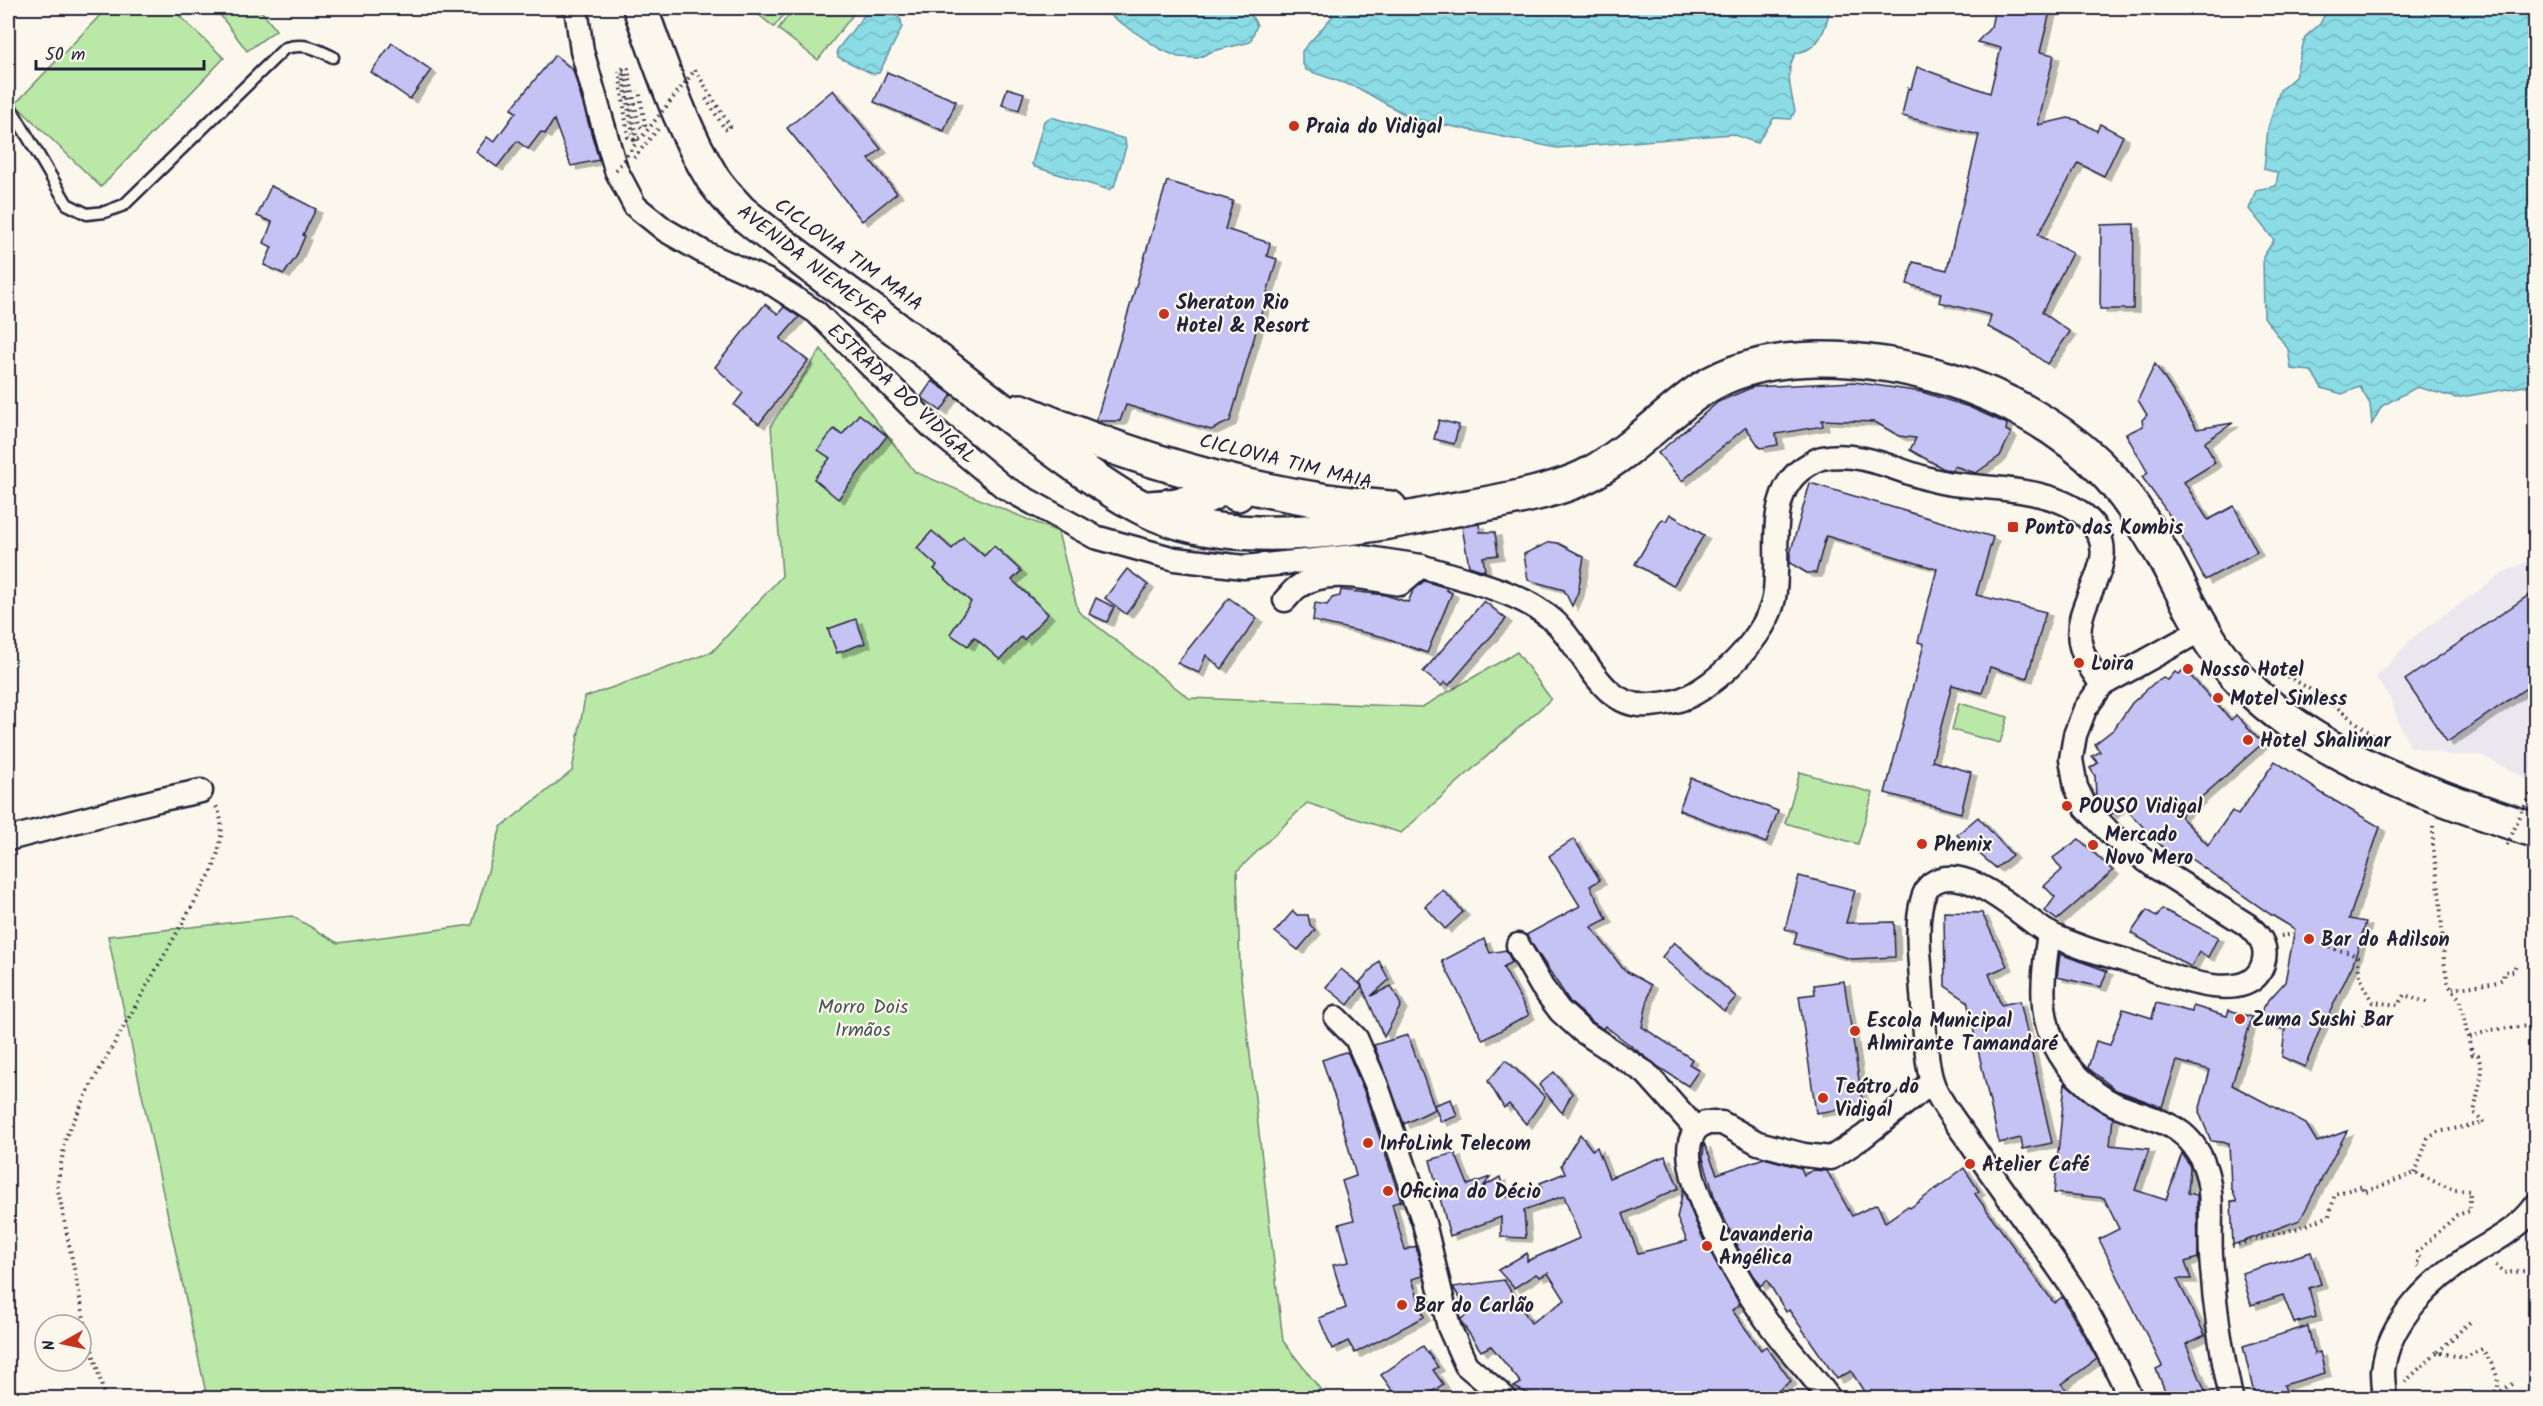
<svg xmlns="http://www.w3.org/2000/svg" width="2543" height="1406" viewBox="0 0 2543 1406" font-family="Kalam,sans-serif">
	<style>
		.built { fill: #ebe7ee }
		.park { fill: #b9e8a7; stroke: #6e8571; stroke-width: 1.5 }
		.water { fill: url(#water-waves); stroke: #6192a1; stroke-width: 1.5 }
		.building { fill: #c5c2f4; stroke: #22223b; stroke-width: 1.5; filter: url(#shadow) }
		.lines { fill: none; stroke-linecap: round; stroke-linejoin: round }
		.lane-casing { stroke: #22223b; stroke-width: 15 }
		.street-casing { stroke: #22223b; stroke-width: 27 }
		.primary-casing { stroke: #22223b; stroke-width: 38 }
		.path { stroke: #22223b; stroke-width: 4; stroke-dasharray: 1.5 4.5; stroke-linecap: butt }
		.lane { stroke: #fbf7ec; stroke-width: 10 }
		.street { stroke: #fbf7ec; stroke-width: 22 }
		.primary { stroke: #fbf7ec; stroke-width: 33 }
		.path-bridge { stroke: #22223b; stroke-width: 4; stroke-dasharray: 1.5 4.5; stroke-linecap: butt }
		.poi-dot { fill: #c8321e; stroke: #fbf7ec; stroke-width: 2 }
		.labels { text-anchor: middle; stroke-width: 4.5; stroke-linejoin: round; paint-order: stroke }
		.poi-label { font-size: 20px; font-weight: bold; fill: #22223b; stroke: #fbf7ec; text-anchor: start }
		.street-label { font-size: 20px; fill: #22223b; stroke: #fbf7ec }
		.park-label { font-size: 20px; fill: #485456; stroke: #fbf7ec }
	</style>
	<defs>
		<pattern id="water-waves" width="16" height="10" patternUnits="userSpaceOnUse" patternTransform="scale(1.5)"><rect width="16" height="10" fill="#8bdce5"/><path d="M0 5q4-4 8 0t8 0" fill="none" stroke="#78bcc5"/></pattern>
		<filter id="shadow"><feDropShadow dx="6" dy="4" stdDeviation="0" flood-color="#0004"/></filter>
	</defs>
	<rect width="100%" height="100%" fill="#fbf7ec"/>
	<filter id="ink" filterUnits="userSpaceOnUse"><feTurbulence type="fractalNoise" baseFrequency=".0167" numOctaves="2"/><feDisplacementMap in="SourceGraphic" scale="12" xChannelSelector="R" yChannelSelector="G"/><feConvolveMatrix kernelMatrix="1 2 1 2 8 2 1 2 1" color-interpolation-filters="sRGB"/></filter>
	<g filter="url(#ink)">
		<polygon class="built" points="2535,557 2535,783 2481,755 2449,755 2410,746 2398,721 2390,698 2376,678 2412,638 2505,572"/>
		<g class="park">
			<polygon points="107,8 171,8 224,58 101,187 15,104"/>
			<polygon points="215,8 259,8 276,30 247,51"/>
			<polygon points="750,8 789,8 774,27"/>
			<polygon points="794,8 858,8 818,60 778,29"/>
			<polygon points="821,349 915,472 1058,532 1078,611 1189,698 1422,707 1517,652 1551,699 1401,833 1307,803 1237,871 1240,968 1283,1341 1327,1398 207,1398 108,936 292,916 338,943 472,925 501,827 572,771 585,697 712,652 782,576 771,425"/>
			<polygon points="1959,703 2008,717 2000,743 1952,730"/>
			<polygon points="1800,772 1873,793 1858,844 1785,823"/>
		</g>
		<g class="water">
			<polygon points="870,8 886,8 901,20 902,27 879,73 873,74 838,57 837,50"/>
			<polygon points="1099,8 1247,8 1257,25 1250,42 1213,51 1198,58 1178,57 1160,49"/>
			<path d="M1330,8H1830C1826,28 1820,50 1796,53C1784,70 1791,92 1795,111L1791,119L1774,118L1757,143L1732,134L1557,148L1411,118L1358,88L1306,70L1302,62V51L1332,17Z"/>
			<polygon points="2328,8 2535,8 2536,366 2530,385 2456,398 2417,387 2382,406 2372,424 2370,404 2360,387 2342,394 2322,388 2311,371 2291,369 2288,349 2264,317 2263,257 2274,240 2249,209 2256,190 2276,186 2278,173 2264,169 2268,128 2280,90 2295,77 2305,37 2320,24"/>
			<polygon points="1051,117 1125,139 1126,147 1114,187 1109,190 1035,167 1032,164 1044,121"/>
		</g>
		<g class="building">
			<polygon points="1995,8 2051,8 2040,52 2054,55 2038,125 2068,118 2077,120 2097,131 2100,124 2123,136 2104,176 2078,163 2038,235 2072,253 2042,312 2070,332 2047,364 2014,340 1988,327 1991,315 1939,302 1941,293 1907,284 1913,262 1947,270 1979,135 1902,116 1908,88 1911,89 1917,67 1990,93 2001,48 1977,42 1991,27"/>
			<polygon points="392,43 431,70 410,99 371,72"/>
			<polygon points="555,55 573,70 599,160 571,166 554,120 545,134 541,132 528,149 517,141 497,167 476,152 487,137 494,142 516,112 511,109"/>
			<polygon points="887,72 956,101 944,131 874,102"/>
			<polygon points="1007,88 1024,93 1019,110 1002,105"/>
			<polygon points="833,90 881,149 869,159 897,193 862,221 787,128"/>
			<polygon points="1167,181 1233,201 1225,229 1270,243 1267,256 1277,259 1230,421 1211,430 1126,405 1120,421 1096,421"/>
			<polygon points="271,186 316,209 303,235 305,236 296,257 284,274 264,265 272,247 264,243 272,222 257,216"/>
			<polygon points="2134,224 2133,309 2100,309 2101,225"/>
			<polygon points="765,304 778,314 784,307 799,317 780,339 808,361 759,424 734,405 743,393 715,367"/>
			<polygon points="2155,364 2197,429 2233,423 2205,442 2215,463 2184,482 2208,520 2234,506 2257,552 2205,580 2181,535 2183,534 2142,477 2148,473 2126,434 2143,426 2142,420 2147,415 2138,400"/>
			<polygon points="932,381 952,395 941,411 921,397"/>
			<polygon points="1854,382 1922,392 1969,407 2007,424 2006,430 2011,433 2000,456 1976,473 1954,466 1952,470 1944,469 1910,450 1916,438 1899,436 1875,422 1822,420 1823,426 1776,434 1778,445 1760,448 1746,427 1682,481 1658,453 1718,402 1753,387"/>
			<polygon points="859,414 887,436 838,499 814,479 830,458 818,450 834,429 842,435"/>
			<polygon points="1439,420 1459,425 1454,444 1434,439"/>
			<polygon points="1810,483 1993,537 1976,595 2046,612 2027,678 1990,667 1982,693 1952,685 1932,761 1971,772 1961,813 1885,793 1924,644 1918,642 1937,569 1826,536 1816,573 1807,573 1790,563 1790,554"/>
			<polygon points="1670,514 1704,535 1673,586 1635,564 1662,519 1666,521"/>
			<polygon points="1479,524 1480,532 1495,532 1498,555 1483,557 1485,571 1469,566 1462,527"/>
			<polygon points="932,531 952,549 963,537 984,556 994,546 1021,571 1012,580 1048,614 1024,640 1021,637 1000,660 974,637 968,646 950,634 971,602 934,569 937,566 917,548"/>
			<polygon points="1550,542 1558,543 1584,557 1578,592 1572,606 1564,590 1528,580 1524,554"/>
			<polygon points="1127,569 1148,585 1126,614 1105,598"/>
			<polygon points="1424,581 1447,588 1446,590 1452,593 1427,653 1384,637 1313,621 1315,603 1327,605 1332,598 1340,596 1341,590 1385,595 1408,602 1413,591"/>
			<polygon points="2535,591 2535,682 2447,742 2405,680"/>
			<polygon points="1096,598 1114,607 1107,622 1089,614"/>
			<polygon points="1229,598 1257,618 1222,669 1206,655 1199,673 1177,663"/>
			<polygon points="1484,601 1506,619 1449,685 1445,682 1441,686 1423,672"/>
			<polygon points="856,619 865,643 837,653 828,629"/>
			<polygon points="2184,669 2231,720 2236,715 2263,743 2180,816 2208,845 2232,811 2238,815 2275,761 2323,794 2380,827 2349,919 2366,922 2353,964 2326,1020 2324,1019 2305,1067 2282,1057 2285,1029 2255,1021 2267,1002 2285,982 2295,929 2270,914 2181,852 2174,859 2122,805 2111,815 2096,797 2095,776 2090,768 2098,763 2092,756 2100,752 2095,744 2114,729 2132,703 2154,683 2163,678 2168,680 2175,672 2179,674"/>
			<polygon points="1691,778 1778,811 1766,843 1679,810"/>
			<polygon points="1978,817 2012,855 1996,868 1957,835"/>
			<polygon points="1574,839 1600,880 1590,886 1607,919 1591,927 1624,970 1651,985 1642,1027 1692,1059 1689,1064 1699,1070 1688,1086 1660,1068 1605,1026 1603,1029 1590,1020 1570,1002 1526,935 1580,906 1549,856"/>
			<polygon points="2079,839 2113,871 2057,920 2045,911 2055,897 2044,886 2062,870 2053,858"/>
			<polygon points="1799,876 1855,890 1846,923 1894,922 1895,957 1852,959 1794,944 1797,932 1785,929"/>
			<polygon points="1443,890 1463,912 1445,929 1425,906"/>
			<polygon points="2162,909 2218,937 2208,957 2199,952 2191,967 2131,933 2147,910 2157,917"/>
			<polygon points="1293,911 1297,915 1308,915 1310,925 1315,930 1298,950 1275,932"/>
			<polygon points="1944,912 1982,913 2007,966 1989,974 2001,1005 2020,1001 2052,1143 2023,1149 2021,1138 1999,1143 1967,1001 1945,986"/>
			<polygon points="1484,939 1490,953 1506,950 1512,962 1503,967 1529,1015 1483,1040 1442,961"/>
			<polygon points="1674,942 1736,997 1724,1011 1662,957"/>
			<polygon points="2060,954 2107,971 2101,987 2057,977"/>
			<polygon points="1379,961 1389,980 1371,996 1391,986 1401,1005 1384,1037 1360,982"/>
			<polygon points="1341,969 1362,986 1348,1005 1326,987"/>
			<polygon points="1844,981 1863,1106 1816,1113 1799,996 1815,994 1814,985"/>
			<polygon points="2156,1003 2192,1012 2193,1006 2227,1016 2229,1010 2252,1017 2232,1085 2306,1124 2317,1142 2347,1131 2300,1220 2233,1245 2231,1201 2237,1202 2231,1187 2229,1143 2211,1141 2199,1112 2210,1070 2177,1061 2162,1107 2116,1090 2088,1068 2096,1041 2110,1045 2123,1009 2152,1018"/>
			<polygon points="1408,1035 1435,1109 1404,1124 1374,1045"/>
			<polygon points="1345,1052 1348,1053 1364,1091 1401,1201 1392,1204 1405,1250 1416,1246 1423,1276 1412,1279 1424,1317 1355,1353 1348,1341 1332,1349 1319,1318 1346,1308 1333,1265 1349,1262 1339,1224 1354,1220 1342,1181 1356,1176 1337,1104 1322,1060"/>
			<polygon points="1506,1060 1545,1097 1526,1124 1509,1104 1504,1108 1488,1081"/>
			<polygon points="1554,1072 1572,1093 1562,1113 1539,1085"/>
			<polygon points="2065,1083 2092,1106 2113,1118 2110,1145 2149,1149 2135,1190 2166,1200 2182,1153 2190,1167 2188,1193 2197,1195 2198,1258 2185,1262 2191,1279 2177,1279 2205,1335 2186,1344 2208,1398 2168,1398 2156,1369 2162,1366 2099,1239 2119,1229 2104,1198 2054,1193"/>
			<polygon points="1451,1099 1457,1116 1441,1122 1434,1105"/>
			<polygon points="1580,1134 1592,1150 1597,1147 1609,1178 1665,1156 1679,1188 1623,1214 1638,1253 1687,1241 1677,1218 1683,1190 1701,1235 1740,1305 1732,1310 1761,1350 1766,1346 1791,1381 1779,1390 1784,1398 1538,1398 1514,1387 1521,1383 1491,1346 1481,1351 1462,1323 1461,1319 1469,1313 1453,1287 1504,1280 1531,1323 1565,1300 1548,1273 1540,1277 1536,1274 1514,1288 1498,1270 1527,1253 1527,1261 1580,1238 1564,1196 1524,1210 1526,1238 1501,1237 1501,1217 1450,1236 1430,1160 1455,1153 1468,1185 1490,1177 1483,1187 1500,1177 1506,1197 1542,1187 1540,1183 1565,1173 1561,1165"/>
			<polygon points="1704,1143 1717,1174 1764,1158 1801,1168 1804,1175 1813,1170 1827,1171 1852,1216 1877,1204 1885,1222 1908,1206 1910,1208 1964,1168 1979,1191 1975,1194 2054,1303 2062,1297 2097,1359 2062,1384 2072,1398 1868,1398 1851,1371 1837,1379 1789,1310 1786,1312 1767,1280 1760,1286 1738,1248 1715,1199 1703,1158"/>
			<polygon points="2311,1252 2321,1284 2309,1288 2316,1317 2294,1323 2283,1295 2251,1305 2242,1273"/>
			<polygon points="2308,1326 2314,1354 2320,1352 2325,1373 2284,1385 2288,1398 2255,1398 2243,1346"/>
			<polygon points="1423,1346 1438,1367 1433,1370 1443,1384 1423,1398 1398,1398 1381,1375"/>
		</g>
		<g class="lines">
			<g class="lane-casing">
				<path id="lane" d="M8,103L67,204L87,214L105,212L124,205L285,48C305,43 315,48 333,57"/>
			</g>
			<g class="street-casing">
				<g id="street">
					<polyline points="576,8 582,51 616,170 635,206 665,230 705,253 768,281 816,312 932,427 1004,487 1095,537 1175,559 1244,567 1355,556 1421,566"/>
					<path d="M1285,600C1289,596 1293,590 1298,587C1326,567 1369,579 1400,584L1421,566C1464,580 1519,590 1554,621C1585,649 1600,710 1650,705C1660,704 1673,703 1682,699C1716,687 1767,635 1774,598C1782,554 1762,491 1808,465C1813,462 1817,459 1822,458C1869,449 1908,479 1953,484C1993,489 2061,488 2090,521C2126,562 2073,596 2080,642C2083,658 2093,672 2102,685"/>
					<polyline points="8,839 158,800 201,791"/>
					<path d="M2049,933C2041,988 2035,1034 2078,1077C2088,1087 2101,1098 2114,1104C2151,1120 2188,1121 2204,1165C2215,1193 2209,1225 2211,1255C2214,1303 2221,1351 2231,1398"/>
					<polyline points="1518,945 1542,987 1560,1011 1582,1031 1646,1073 1696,1129"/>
					<polyline points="1336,1018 1356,1038 1377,1086 1424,1223 1449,1327 1466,1365 1505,1398"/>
					<path d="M1696,1129C1694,1133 1691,1138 1690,1142C1681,1181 1738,1279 1761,1312C1781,1343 1808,1369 1829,1398"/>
					<polyline points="1696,1129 1705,1123 1722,1123 1758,1143 1804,1155 1831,1158 1863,1137 1932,1082"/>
					<path d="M2131,1398C2112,1362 2096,1323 2073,1289C2039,1238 2001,1189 1967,1138C1955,1121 1941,1104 1933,1084C1927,1069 1927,1051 1925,1035C1923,1007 1921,979 1919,951C1918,934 1917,896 1931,884C1964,859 2022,917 2048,933C2061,940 2076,945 2090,950C2105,955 2121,959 2137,964C2166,974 2249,1010 2263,964C2268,947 2261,937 2249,926L2152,865L2113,836L2086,808L2076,787L2071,759L2075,735L2085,709L2102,685L2203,629"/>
					<path d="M2385,1398C2384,1389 2383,1380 2383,1371C2388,1320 2434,1278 2474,1253C2496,1240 2521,1227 2536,1205"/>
				</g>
			</g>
			<g class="primary-casing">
				<g id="primary">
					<path d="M640,8C662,66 680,126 713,179C720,190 731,201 740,211C800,261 865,305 927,352C975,389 1022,427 1071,462C1105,486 1142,513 1182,523C1259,544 1360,529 1436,513C1480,504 1552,495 1590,474C1628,453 1658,422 1692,396C1760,344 1870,355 1948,379C2003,396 2062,428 2103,470C2128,495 2146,527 2164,557C2186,597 2205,641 2236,675C2311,757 2434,796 2536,831"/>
					<path d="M1021,411C1138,461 1263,498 1390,508"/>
					<path d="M1149,508C1180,506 1204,502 1229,482L1237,494"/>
				</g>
			</g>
			<g class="path">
				<polyline points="695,70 730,126 728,130 725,129 705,97"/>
				<polyline points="634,140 622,70 624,67 628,69 639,125 642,128 645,125 639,90"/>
				<polyline points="634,158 658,129"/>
				<polyline points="2267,664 2323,697 2378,739"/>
				<polyline points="2535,783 2536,782"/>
				<polyline points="2281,936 2296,934"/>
				<path d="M2323,946L2350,953L2358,957C2358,975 2363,987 2373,1002L2398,1005L2404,995L2429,1003"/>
				<polyline points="2453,989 2497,982 2503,979 2504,972 2514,971 2516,964"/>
				<polyline points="2363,1026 2373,1002"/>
				<polyline points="2470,1037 2491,1030 2536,1025"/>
				<polyline points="2415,1173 2428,1138 2438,1132 2484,1123 2474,1113 2482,1071 2478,1055 2472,1054 2459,998 2448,984 2444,961 2440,898 2433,846 2433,822"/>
				<polyline points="2232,1246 2302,1227 2329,1216 2335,1194 2363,1186 2364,1192 2415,1173 2454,1190 2470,1191 2470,1211 2457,1215 2417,1252 2421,1258 2416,1264 2421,1268"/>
				<polyline points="2496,1265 2503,1273 2536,1270"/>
				<polyline points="2438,1352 2473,1319"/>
				<path d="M2405,1382L2437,1352L2464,1358L2482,1349C2491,1362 2499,1373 2498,1389L2489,1398"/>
				<polyline points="2496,1394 2516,1382"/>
				<path d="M105,1398L85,1323L57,1185L66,1137L92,1083L213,869C219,850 227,825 216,806"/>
			</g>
			<use href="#lane" class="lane"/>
			<use href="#street" class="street"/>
			<use href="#primary" class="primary"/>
			<g class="path-bridge">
				<polyline points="616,170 637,142 625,71 619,70 628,137 634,140 642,137 695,70"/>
				<polyline points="2507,845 2535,783"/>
			</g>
		</g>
	</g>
	<g class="poi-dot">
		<circle cx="1294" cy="126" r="6"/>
		<circle cx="1164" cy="314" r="6"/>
		<rect x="2007" y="521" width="12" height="12" rx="3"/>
		<circle cx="2079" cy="663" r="6"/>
		<circle cx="2188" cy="669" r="6"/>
		<circle cx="2218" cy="698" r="6"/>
		<circle cx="2248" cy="740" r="6"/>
		<circle cx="2067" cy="806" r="6"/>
		<circle cx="1922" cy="844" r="6"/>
		<circle cx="2093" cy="845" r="6"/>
		<circle cx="2309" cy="939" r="6"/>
		<circle cx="2240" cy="1019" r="6"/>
		<circle cx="1855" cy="1031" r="6"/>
		<circle cx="1823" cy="1098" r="6"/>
		<circle cx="1368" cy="1143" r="6"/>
		<circle cx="1970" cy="1164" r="6"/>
		<circle cx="1388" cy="1191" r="6"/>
		<circle cx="1707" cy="1246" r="6"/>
		<circle cx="1402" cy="1305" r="6"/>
	</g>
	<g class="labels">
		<g class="poi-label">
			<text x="1306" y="133">Praia do Vidigal</text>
			<text x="1176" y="309">Sheraton Rio<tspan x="1176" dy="23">Hotel &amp; Resort</tspan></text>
			<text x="2025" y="534">Ponto das Kombis</text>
			<text x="2091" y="670">Loira</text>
			<text x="2200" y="676">Nosso Hotel</text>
			<text x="2230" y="705">Motel Sinless</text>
			<text x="2260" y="747">Hotel Shalimar</text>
			<text x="2079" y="813">POUSO Vidigal</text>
			<text x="2105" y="841">Mercado<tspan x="2105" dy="23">Novo Mero</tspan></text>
			<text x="1934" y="851">Phenix</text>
			<text x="2321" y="946">Bar do Adilson</text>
			<text x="2252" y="1026">Zuma Sushi Bar</text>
			<text x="1867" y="1027">Escola Municipal<tspan x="1867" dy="23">Almirante Tamandaré</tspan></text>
			<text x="1835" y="1093">Teátro do<tspan x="1835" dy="23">Vidigal</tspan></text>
			<text x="1380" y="1150">InfoLink Telecom</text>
			<text x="1982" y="1171">Atelier Café</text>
			<text x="1400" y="1198">Oficina do Décio</text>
			<text x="1719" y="1241">Lavanderia<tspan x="1719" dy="23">Angélica</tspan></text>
			<text x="1414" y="1312">Bar do Carlão</text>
		</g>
		<g class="street-label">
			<text transform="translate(849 254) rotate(36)" y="7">CICLOVIA TIM MAIA</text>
			<text transform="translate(812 264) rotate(38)" y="7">AVENIDA NIEMEYER</text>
			<text transform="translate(902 393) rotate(43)" y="7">ESTRADA DO VIDIGAL</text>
			<text transform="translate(1286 461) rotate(14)" y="7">CICLOVIA TIM MAIA</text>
		</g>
		<g class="park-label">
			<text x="863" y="1013">Morro Dois<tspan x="863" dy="23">Irmãos</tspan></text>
		</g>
	</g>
	<rect width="2543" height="1406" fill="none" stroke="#fbf7ec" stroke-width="30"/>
	<rect x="15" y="15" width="2513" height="1376" fill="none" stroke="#22223b" stroke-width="2" filter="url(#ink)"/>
	<g transform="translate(63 1343) rotate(261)"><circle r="28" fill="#fbf7ec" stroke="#a4a2a5" stroke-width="1.5"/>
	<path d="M0-4.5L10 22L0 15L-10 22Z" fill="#c8321e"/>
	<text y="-9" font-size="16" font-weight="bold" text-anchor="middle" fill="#22223b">N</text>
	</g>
	<path d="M36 60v9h168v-9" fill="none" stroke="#22223b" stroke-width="3"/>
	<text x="45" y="60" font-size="18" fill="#22223b" stroke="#fbf7ec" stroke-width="4.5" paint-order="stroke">50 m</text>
</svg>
